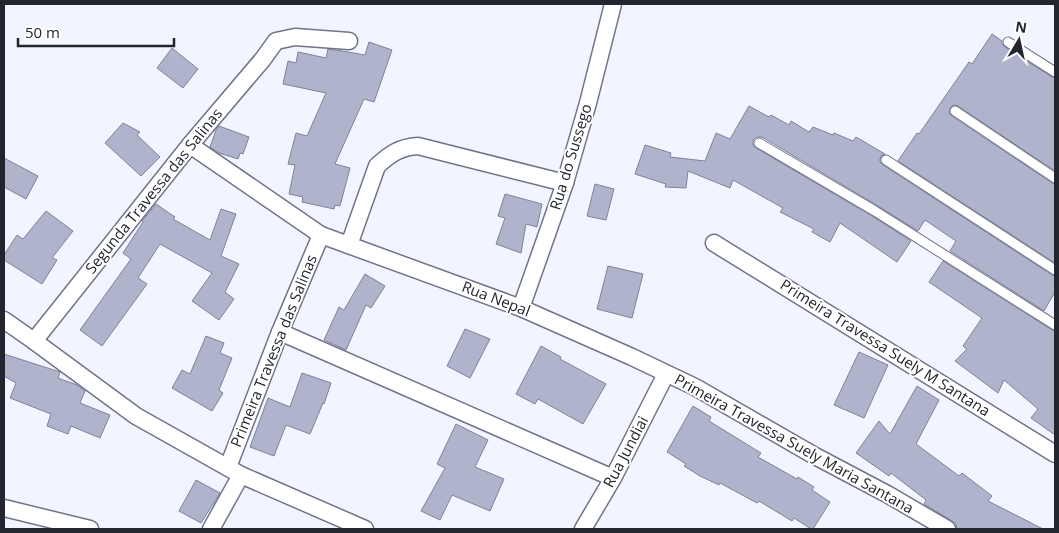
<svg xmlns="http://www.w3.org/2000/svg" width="1059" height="533" viewBox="0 0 1059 533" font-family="'Open Sans',sans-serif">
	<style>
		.building { fill: #afb4cc; stroke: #7d8298 }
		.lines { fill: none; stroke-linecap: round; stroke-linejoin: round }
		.lane-casing { stroke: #70748a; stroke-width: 11 }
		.street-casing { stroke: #70748a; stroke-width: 19 }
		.lane { stroke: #fff; stroke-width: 9 }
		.street { stroke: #fff; stroke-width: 16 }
		.labels { text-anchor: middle; stroke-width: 4; stroke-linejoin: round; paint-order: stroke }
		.street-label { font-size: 15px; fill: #24262f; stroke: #fff }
	</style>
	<rect width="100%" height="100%" fill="#f2f5ff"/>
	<g class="building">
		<polygon points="992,34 1002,41 1002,44 1005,47 1052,77 1055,78 1055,171 958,106 955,105 952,106 950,108 949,113 952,116 1052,183 1055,184 1055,263 898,161 917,133 919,134 969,62 972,64"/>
		<polygon points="369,42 392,50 374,102 364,99 335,164 350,168 340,206 335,205 334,209 302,202 303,197 289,194 295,165 288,164 296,133 307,136 326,93 283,84 288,61 296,63 298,52 326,58 328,49 342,51 365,55"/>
		<polygon points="172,48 198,69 183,88 157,68"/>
		<polygon points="749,106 769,117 771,115 789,125 791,121 809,132 813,127 833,135 834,133 853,141 856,137 885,154 881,156 880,159 880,162 883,165 1052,275 1055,276 1055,292 1044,311 950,251 956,241 925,220 918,231 878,206 762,137 756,137 753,140 753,146 756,148 872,216 911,241 897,262 840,223 830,242 812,232 814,229 780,212 783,208 733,180 730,188 688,171 686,188 665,187 666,184 635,174 645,145 671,153 670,157 705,161 716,133 730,139"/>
		<polygon points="123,123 140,132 137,135 160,157 141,176 105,143"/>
		<polygon points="219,126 249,137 243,154 240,153 238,159 219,153 210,147 216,130"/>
		<polygon points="4,158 38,176 26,199 4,187"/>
		<polygon points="595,184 614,189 606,220 587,216"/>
		<polygon points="505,194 542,204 537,227 526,224 521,253 496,244 505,218 498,216"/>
		<polygon points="156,204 175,217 173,219 210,240 221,209 236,214 221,256 239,264 225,292 234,299 219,320 192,301 212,273 160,244 138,278 147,284 102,346 80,330 131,259 123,253 143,222 142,221"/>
		<polygon points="46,211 73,231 52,258 57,260 42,284 4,260 4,255 17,235 23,239"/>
		<polygon points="943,261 1052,330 1055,331 1055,435 1031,418 1038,409 1004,380 998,393 955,361 967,349 963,346 982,318 929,282"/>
		<polygon points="608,266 643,274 632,318 597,309"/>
		<polygon points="365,274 385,286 371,308 366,305 346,350 324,340 339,307 344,310"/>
		<polygon points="465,329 490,339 470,378 447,366"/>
		<polygon points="206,336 224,343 220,353 232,358 219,390 223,393 212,411 172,388 182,370 190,374"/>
		<polygon points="541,346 561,357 560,359 606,384 583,424 538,399 535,404 516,394"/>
		<polygon points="859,352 888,365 864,418 834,405"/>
		<polygon points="4,354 60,372 58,378 77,385 85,391 80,403 110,415 100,438 71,426 68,434 47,426 51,414 10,398 16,383 4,376"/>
		<polygon points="302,373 331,383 324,404 323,403 310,434 286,425 274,456 250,447 268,398 290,407"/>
		<polygon points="917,386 939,400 916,444 959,476 962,473 992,496 988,501 1043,529 957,529 956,524 952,521 924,504 926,500 891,473 889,476 856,453 879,421 890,434"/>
		<polygon points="693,406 711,417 709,421 761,453 758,457 797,479 798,477 814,487 812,490 830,502 813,529 811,529 794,518 792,521 759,501 757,503 720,483 719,485 700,476 684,466 686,464 667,452"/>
		<polygon points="456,424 488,440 475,467 504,479 490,511 452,495 440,520 421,511 445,468 437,464"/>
		<polygon points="196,480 220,493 201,523 179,511"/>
	</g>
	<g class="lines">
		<g class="lane-casing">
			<g id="lane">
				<polyline points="1008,42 1055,72"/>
				<polyline points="955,111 1055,178"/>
				<polyline points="759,143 875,211 1055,325"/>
				<polyline points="886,160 1055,270"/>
			</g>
		</g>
		<g class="street-casing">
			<g id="street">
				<polyline points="190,145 321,235 521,308 632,357 695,387 815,456 887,494 947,529"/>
				<polyline points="714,243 1055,454"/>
				<path d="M349,245L377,166C390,154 400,147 418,146L565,183"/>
				<polyline points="521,308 565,183 588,103 613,4"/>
				<polyline points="4,320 34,341 136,416 241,475 365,529"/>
				<polyline points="280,332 613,478"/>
				<polyline points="34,341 190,145 263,59 276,41 295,37 349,41"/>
				<polyline points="228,467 280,332 321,235"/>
				<polyline points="4,508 90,529"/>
				<polyline points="211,529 241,475"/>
				<polyline points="583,529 613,478 666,374"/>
			</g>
		</g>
		<use href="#lane" class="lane"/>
		<use href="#street" class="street"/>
	</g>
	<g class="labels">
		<g class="street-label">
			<text transform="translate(571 157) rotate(-73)" y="5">Rua do Sussego</text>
			<text transform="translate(154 191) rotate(-51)" y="5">Segunda Travessa das Salinas</text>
			<text transform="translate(496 299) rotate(21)" y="5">Rua Nepal</text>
			<text transform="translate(885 348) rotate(32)" y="5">Primeira Travessa Suely M Santana</text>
			<text transform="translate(274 351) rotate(-68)" y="5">Primeira Travessa das Salinas</text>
			<text transform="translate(794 444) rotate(29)" y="5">Primeira Travessa Suely Maria Santana</text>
			<text transform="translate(626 452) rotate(-62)" y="5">Rua Jundiai</text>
		</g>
	</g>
	<rect width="1059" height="533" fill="none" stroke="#24262f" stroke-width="10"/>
	<g transform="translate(1019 40) rotate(9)" stroke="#ffffff" stroke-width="4" paint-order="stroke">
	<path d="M0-4L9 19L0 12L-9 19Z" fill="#24262f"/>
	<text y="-8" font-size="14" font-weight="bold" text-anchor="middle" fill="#24262f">N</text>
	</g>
	<path d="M18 38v8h156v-8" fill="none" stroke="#24262f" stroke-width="2.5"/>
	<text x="25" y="38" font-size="15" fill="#24262f" stroke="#ffffff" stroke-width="4" paint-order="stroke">50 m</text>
</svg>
